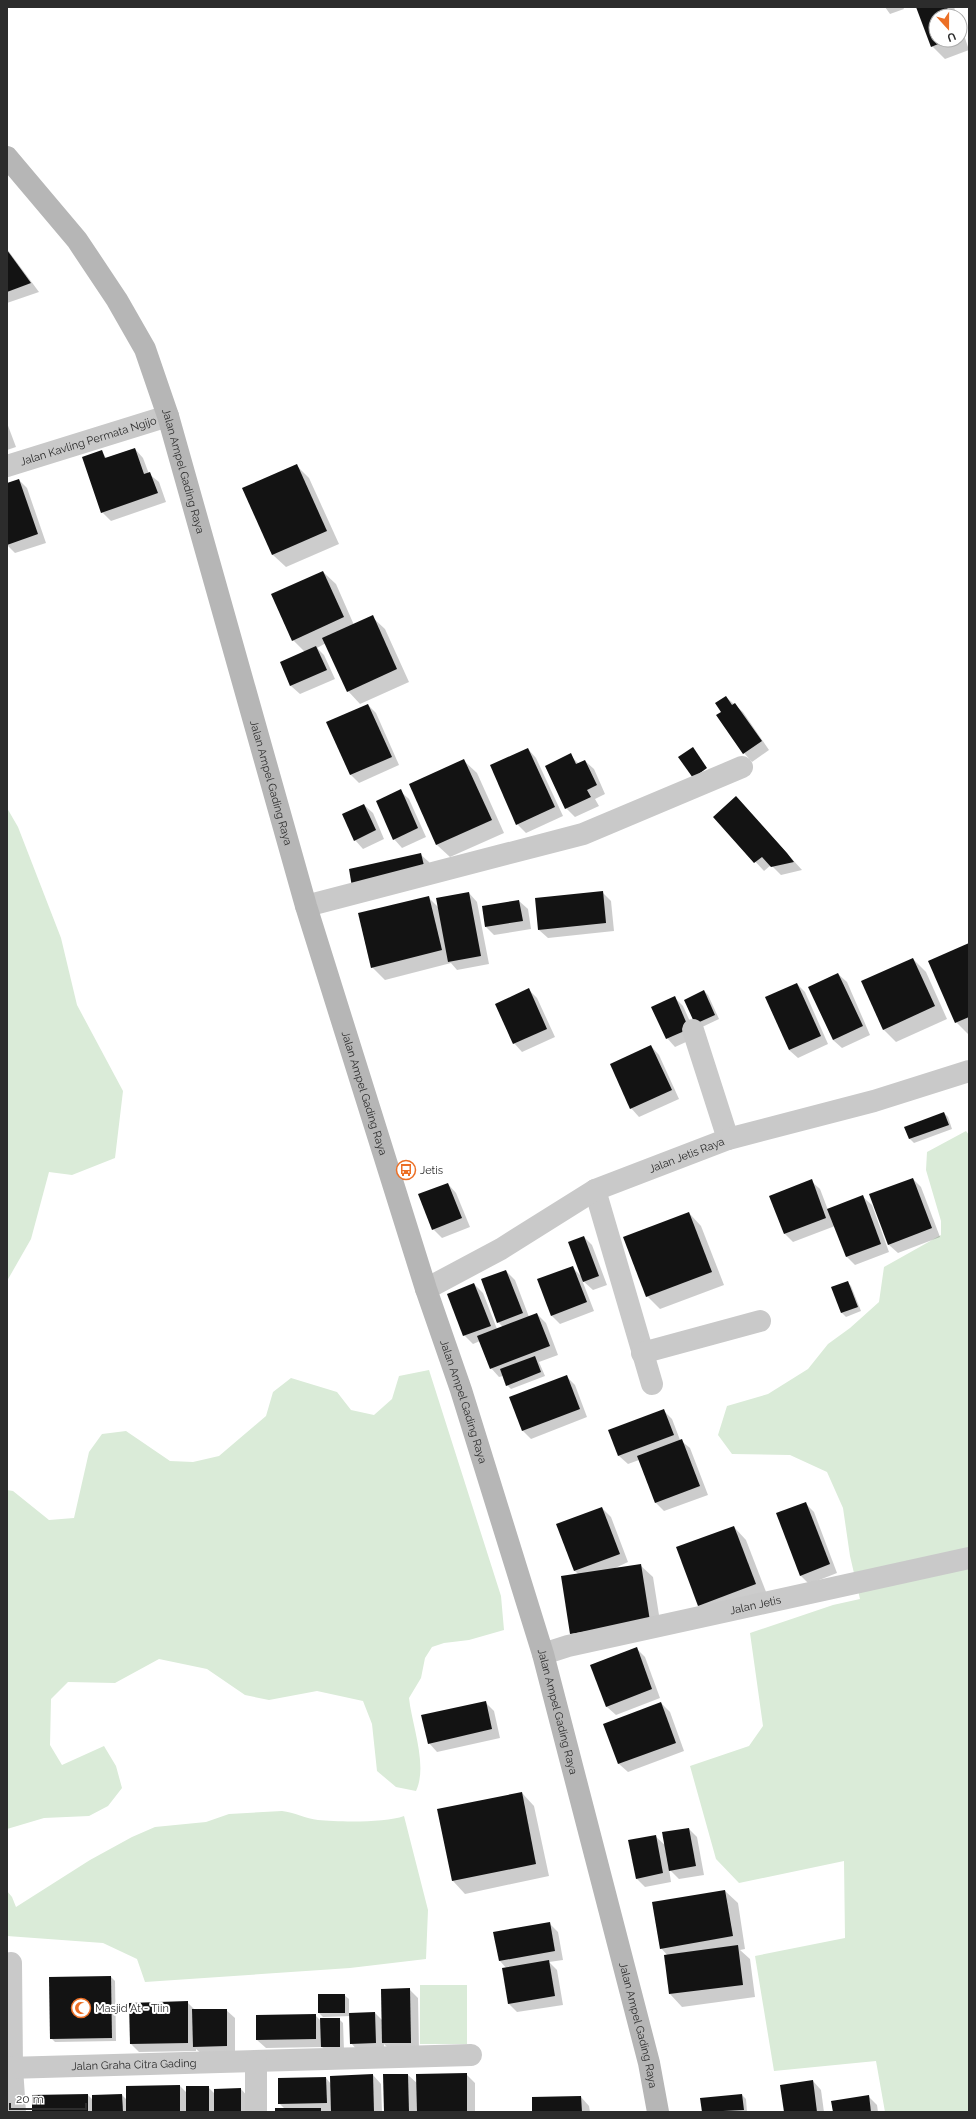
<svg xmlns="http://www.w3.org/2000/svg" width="976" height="2119" viewBox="0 0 976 2119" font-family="Raleway,sans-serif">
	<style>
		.green { fill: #daebd8 }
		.shadow { fill: #0003 }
		.building { fill: #131313 }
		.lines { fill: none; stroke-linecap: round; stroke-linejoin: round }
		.street { stroke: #c9c9c9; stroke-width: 22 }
		.secondary { stroke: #b6b6b6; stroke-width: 22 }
		.labels { text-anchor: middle; stroke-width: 4; stroke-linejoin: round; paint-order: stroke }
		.street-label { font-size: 11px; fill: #2c2c2c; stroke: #fff }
		.poi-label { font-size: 11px; fill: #2c2c2c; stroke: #fff; text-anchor: start }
	</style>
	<rect width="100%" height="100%" fill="#fff"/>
	<g class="green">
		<polygon points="7,808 18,827 61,938 77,1005 123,1091 115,1158 72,1175 49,1172 31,1239 7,1281"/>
		<polygon points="966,1131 969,1135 969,2112 885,2112 876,2061 774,2071 755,1956 845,1938 844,1861 739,1883 716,1859 690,1766 749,1746 763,1726 750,1633 833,1605 860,1599 850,1556 843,1508 827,1472 790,1455 732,1454 718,1435 727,1406 768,1394 808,1369 828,1344 850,1328 879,1302 884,1267 941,1235 941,1221 926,1170 927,1152"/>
		<path d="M429,1370L501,1596L504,1630L469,1640L444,1643L432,1647L425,1658L421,1678L409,1698C412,1726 428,1765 416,1791L396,1787L377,1771L372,1724L363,1701L317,1691L269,1700L245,1695L207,1669L159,1659L115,1683L68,1682L51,1699L50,1745L62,1765L104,1746L116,1766L122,1788L108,1806L89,1816L44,1818L7,1829V1490L13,1491L49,1520L74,1518L89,1452L102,1434L126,1431L170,1461L193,1462L219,1456L266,1416L273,1392L291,1378L337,1392L351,1410L374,1415L392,1399L399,1376Z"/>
		<path d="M282,1811C294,1812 306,1819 318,1820C338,1822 386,1823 404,1816L428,1910L426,1959L350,1968L145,1982L137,1959L103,1943L7,1936V1891L12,1897L16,1907L90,1860L132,1837L155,1827L206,1822L229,1814Z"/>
		<rect x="420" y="1985" width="47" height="59"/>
	</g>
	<g class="shadow">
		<polygon points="885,7 903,7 904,9 890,14"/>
		<polygon points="917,7 954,7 957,16 936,16 936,40 960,40 960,23 969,50 945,59 932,46"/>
		<polygon points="7,249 39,292 7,303"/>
		<polygon points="7,423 16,447 7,450"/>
		<polygon points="135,449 143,458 149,474 159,482 166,502 111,521 102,512 102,452 107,459"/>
		<polygon points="296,465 309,478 339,544 286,567 273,555 243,489"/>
		<polygon points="19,480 27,488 46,543 15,553 7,545 7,484"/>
		<polygon points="323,572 336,584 354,625 372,617 385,629 409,682 360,704 348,691 326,643 317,648 324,655 335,679 300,694 291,686 281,663 305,652 293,640"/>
		<polygon points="726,697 743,712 769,750 752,762 744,753 723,712"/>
		<polygon points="368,705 376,713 399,765 359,783 351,775 327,723"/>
		<polygon points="528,749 536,758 563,816 526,833 517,824"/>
		<polygon points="570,755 579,764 585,761 594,769 605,794 595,799 599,806 575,817 566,808"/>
		<polygon points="464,761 477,773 504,833 450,857 437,845 410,785"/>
		<polygon points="400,791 409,799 426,837 402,848 394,839"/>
		<polygon points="364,805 373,813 384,839 363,849 355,840"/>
		<polygon points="744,806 802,870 781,875 771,865 764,871 714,817"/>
		<polygon points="420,854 429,862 433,878 353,886"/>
		<polygon points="602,892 611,901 614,931 548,938 539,930"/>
		<polygon points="469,893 477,902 489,964 457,970 451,963 385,980 372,967 428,897 438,907"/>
		<polygon points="519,901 528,909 531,929 494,935 486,927"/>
		<polygon points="969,944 969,1035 956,1022"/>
		<polygon points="913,959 926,972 947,1019 896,1042 883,1029"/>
		<polygon points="838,974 847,982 870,1035 842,1048 833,1040"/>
		<polygon points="797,984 805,992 828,1044 798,1058 789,1050"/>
		<polygon points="529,990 537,998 555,1037 522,1052 514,1043"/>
		<polygon points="704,991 708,995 719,1019 700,1028 685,1000"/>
		<polygon points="674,997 683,1006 697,1037 675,1047 667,1038"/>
		<polygon points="651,1046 659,1055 679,1099 639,1117 631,1108"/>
		<polygon points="944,1113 948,1117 952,1129 914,1143 910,1139 905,1128"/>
		<polygon points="913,1179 921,1187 940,1237 898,1253 889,1245"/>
		<polygon points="811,1181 820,1189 828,1210 863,1197 872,1205 889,1252 855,1265 847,1257 835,1226 793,1242 785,1234"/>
		<polygon points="448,1184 456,1193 470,1227 442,1238 433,1229"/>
		<polygon points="689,1213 701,1226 724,1285 660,1309 647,1296"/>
		<polygon points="584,1237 592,1245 607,1285 593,1290 582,1280 594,1311 560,1324 552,1316 572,1267 583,1278"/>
		<polygon points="506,1271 515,1280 529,1317 537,1314 546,1323 558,1355 539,1362 545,1376 511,1389 507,1385 503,1376 499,1377 491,1368 480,1341 473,1344 464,1335 474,1284 483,1293 497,1329 503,1327 498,1322"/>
		<polygon points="847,1282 851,1286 861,1311 846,1317 842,1313 832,1287"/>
		<polygon points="566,1376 575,1385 587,1417 531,1439 522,1430"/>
		<polygon points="663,1410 672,1419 680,1440 690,1448 708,1495 664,1511 656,1503 639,1460 628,1464 619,1456 609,1431"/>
		<polygon points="805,1503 814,1512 837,1573 809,1584 800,1575"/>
		<polygon points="602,1508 611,1517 628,1562 613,1569 640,1565 653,1577 662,1634 571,1634 562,1577 579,1575 575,1571"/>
		<polygon points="734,1527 746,1540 768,1597 711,1618 698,1605"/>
		<polygon points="636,1648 645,1657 660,1698 616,1715 607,1707 591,1665"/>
		<polygon points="485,1702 494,1711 500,1738 437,1752 429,1743"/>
		<polygon points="661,1703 670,1712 684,1751 628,1772 619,1764 605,1725"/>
		<polygon points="522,1793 534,1806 549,1876 465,1894 453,1881 438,1810"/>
		<polygon points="689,1829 697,1837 704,1875 679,1879 669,1869 671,1882 645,1887 637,1879 655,1836 666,1846"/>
		<polygon points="725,1891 738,1903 745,1949 740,1950 750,1959 755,1997 682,2007 670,1994 665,1956 668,1956 661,1948"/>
		<polygon points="549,1923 558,1932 563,1960 549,1962 557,1970 563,2005 517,2012 509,2004 507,1969 500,1961 495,1933"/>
		<polygon points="111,1977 115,1981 116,2041 55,2042 51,2038"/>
		<polygon points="409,1989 418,1998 419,2051 392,2052 384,2044 384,2051 359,2052 351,2043 351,2016 323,2017 319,2013 344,1995 349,1999 349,2014 375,2013 383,2021"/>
		<polygon points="187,2002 195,2010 226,2010 235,2018 235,2054 203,2055 196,2049 196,2051 139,2052 131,2044"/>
		<polygon points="315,2015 321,2021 339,2019 343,2023 344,2050 326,2051 322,2047 266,2048 257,2040"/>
		<polygon points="466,2074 475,2083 475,2112 385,2112 384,2075 408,2075 418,2084"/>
		<polygon points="373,2075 381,2084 382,2112 276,2112 285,2109 279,2103 326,2078 331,2084"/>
		<polygon points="813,2081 821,2090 824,2112 785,2112"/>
		<polygon points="180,2086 187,2093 208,2087 215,2094 241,2089 249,2098 249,2112 33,2112 88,2095 93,2100 122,2095 127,2100"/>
		<polygon points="742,2095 746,2099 747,2112 703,2112 702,2099"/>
		<polygon points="581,2097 589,2106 590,2112 533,2112"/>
		<polygon points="869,2097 877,2105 878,2112 834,2112"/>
	</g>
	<g class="building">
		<polygon points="916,7 947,7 950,16 936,16 936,40 948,40 931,47"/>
		<polygon points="7,250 31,283 7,292"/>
		<polygon points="135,448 144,474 150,472 158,493 101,513 82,457 102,450 105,458"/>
		<polygon points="297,464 327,531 272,555 242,488"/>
		<polygon points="19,479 38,534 7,545 7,483"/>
		<polygon points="323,571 344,617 292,641 271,594"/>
		<polygon points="373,615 397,669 347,692 322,638"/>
		<polygon points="316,646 327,670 290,686 280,662"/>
		<polygon points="726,696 732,705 735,703 762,741 743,754 716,715 721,712 715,703"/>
		<polygon points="368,704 392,757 350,775 326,722"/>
		<polygon points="693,747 707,768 693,778 678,757"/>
		<polygon points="528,748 555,807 516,825 490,765"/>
		<polygon points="571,753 576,764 585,760 597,785 587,790 591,797 565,809 545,766"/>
		<polygon points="464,759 492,820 436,845 409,784"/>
		<polygon points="401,789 418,828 393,840 376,801"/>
		<polygon points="736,796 787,853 794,862 771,867 762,857 754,863 713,817"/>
		<polygon points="364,804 376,830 354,841 342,814"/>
		<polygon points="421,853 425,870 352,887 349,869"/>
		<polygon points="603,891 606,923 538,930 535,898"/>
		<polygon points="469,892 481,956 448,962 436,898"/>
		<polygon points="429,896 442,950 371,968 358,913"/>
		<polygon points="519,900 523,921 485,927 482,906"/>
		<polygon points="969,943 969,1017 955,1023 928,961"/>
		<polygon points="913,958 935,1006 883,1030 861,981"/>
		<polygon points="838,973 863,1026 833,1040 808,987"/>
		<polygon points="797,983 821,1036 789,1050 765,997"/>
		<polygon points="529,988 547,1029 513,1044 495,1004"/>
		<polygon points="704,990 715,1015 695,1024 684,1000"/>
		<polygon points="675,996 689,1029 666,1039 651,1007"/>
		<polygon points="651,1045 672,1090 630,1109 610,1064"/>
		<polygon points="944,1112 949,1125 909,1139 904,1127"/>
		<polygon points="913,1178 932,1228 888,1245 869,1194"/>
		<polygon points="812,1179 826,1218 784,1234 769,1196"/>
		<polygon points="448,1183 462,1218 432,1230 418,1194"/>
		<polygon points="863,1195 881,1244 846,1257 827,1209"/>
		<polygon points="689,1212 712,1272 646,1297 623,1237"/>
		<polygon points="584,1236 599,1276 583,1282 568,1242"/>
		<polygon points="573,1266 587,1302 551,1316 537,1279"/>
		<polygon points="506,1270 523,1313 497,1323 481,1279"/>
		<polygon points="848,1281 858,1307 841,1313 831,1287"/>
		<polygon points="474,1283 491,1326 463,1336 447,1294"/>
		<polygon points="537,1313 550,1346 490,1369 477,1336"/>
		<polygon points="535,1356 541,1372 506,1386 500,1369"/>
		<polygon points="567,1375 580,1409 522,1431 509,1397"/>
		<polygon points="664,1409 674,1435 618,1456 608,1430"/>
		<polygon points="682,1439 700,1486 655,1503 637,1456"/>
		<polygon points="806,1502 830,1564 800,1576 776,1513"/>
		<polygon points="602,1507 620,1554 574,1571 556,1524"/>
		<polygon points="734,1526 756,1584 698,1606 676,1547"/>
		<polygon points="641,1564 650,1621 570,1634 561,1576"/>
		<polygon points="637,1647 652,1689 606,1707 590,1665"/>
		<polygon points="486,1701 492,1729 428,1744 421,1715"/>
		<polygon points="661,1702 676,1743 618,1764 603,1724"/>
		<polygon points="522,1792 536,1864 452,1881 437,1809"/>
		<polygon points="689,1828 696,1866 669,1871 662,1832"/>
		<polygon points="656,1835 663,1873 636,1879 628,1840"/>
		<polygon points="725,1890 733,1936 660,1949 652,1902"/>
		<polygon points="550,1922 555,1951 499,1961 493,1932"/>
		<polygon points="738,1945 743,1985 669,1994 664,1955"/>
		<polygon points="549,1960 555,1996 508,2004 502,1968"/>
		<polygon points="111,1976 112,2038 50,2039 49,1977"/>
		<polygon points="410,1988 411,2043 382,2043 381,1989"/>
		<rect x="318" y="1994" width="27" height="19"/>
		<polygon points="188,2001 188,2043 130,2044 129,2003"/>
		<polygon points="192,2009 227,2009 227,2046 193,2047"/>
		<polygon points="375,2012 376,2043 350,2044 349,2013"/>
		<polygon points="316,2014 316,2039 256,2040 256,2015"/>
		<polygon points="320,2018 340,2018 340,2047 321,2047"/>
		<polygon points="467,2073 467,2112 417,2112 416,2074"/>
		<polygon points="373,2074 374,2112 331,2112 330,2076"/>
		<polygon points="383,2074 408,2074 409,2112 384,2112"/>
		<polygon points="326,2077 327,2103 278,2104 278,2078"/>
		<polygon points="813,2080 817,2112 784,2112 780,2085"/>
		<polygon points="180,2085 180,2112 126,2112 126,2086"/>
		<rect x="186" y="2086" width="23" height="26"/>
		<polygon points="241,2088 241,2112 214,2112 214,2089"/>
		<polygon points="88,2094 88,2112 32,2112 32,2095"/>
		<polygon points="122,2094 123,2112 92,2112 92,2095"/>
		<polygon points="742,2094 744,2110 702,2112 700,2098"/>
		<polygon points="869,2095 871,2112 833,2112 831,2101"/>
		<polygon points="581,2096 582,2112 532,2112 532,2097"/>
		<rect x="275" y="2108" width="46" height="4"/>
	</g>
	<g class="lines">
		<g class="street">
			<path id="s1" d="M7,466L168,416"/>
			<polyline points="306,906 583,834 742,767"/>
			<polyline points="693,1030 728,1139"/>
			<polyline points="595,1190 652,1384"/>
			<path id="s2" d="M426,1289L501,1249L595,1190L728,1139L874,1101L969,1071"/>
			<polyline points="642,1353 760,1321"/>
			<path id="s3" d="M543,1654L568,1646L969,1558"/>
			<polyline points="11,1963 12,2068 15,2112"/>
			<path id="s4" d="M7,2068L471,2055"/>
			<polyline points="256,2112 256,2061"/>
		</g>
		<path class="secondary" id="s5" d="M7,157L77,240L117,300L145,349L168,416L306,906L426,1289L461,1390L543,1654L649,2063L658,2112"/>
	</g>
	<defs>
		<g id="bus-ring" transform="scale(1)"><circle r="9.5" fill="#fff" stroke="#ec6f25" stroke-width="1.5"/><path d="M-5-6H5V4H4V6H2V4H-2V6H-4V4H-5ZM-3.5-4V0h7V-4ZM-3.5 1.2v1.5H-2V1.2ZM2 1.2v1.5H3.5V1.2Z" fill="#ec6f25"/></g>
		<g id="mosque-ring" transform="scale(1)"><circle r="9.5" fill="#fff" stroke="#ec6f25" stroke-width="1.5"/><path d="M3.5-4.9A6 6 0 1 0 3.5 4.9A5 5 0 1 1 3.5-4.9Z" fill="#ec6f25"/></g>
	</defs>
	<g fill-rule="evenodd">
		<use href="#bus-ring" x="406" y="1170"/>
		<use href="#mosque-ring" x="81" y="2008"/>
	</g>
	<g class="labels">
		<g class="street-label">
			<text dy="4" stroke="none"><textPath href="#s1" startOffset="85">Jalan Kavling Permata Ngijo</textPath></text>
			<text dy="4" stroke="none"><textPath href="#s5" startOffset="365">Jalan Ampel Gading Raya</textPath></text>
			<text dy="4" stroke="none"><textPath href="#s5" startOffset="689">Jalan Ampel Gading Raya</textPath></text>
			<text dy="4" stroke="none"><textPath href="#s5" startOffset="1013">Jalan Ampel Gading Raya</textPath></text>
			<text dy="4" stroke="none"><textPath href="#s2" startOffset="294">Jalan Jetis Raya</textPath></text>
			<text dy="4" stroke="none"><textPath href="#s5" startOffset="1337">Jalan Ampel Gading Raya</textPath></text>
			<text dy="4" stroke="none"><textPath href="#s3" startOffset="218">Jalan Jetis</textPath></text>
			<text dy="4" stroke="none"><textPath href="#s5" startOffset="1661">Jalan Ampel Gading Raya</textPath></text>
			<text dy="4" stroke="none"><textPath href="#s5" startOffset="1985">Jalan Ampel Gading Raya</textPath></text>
			<text dy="4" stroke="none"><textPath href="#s4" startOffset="127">Jalan Graha Citra Gading</textPath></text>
		</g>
		<g class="poi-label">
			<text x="420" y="1174">Jetis</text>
			<text x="95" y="2012">Masjid At - Tiin</text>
		</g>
	</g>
	<rect width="976" height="2119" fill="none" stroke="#2c2c2c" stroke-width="16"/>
	<g transform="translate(948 28) rotate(159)"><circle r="19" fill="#ffffff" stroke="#ababab"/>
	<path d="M0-3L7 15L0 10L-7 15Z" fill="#ec6f25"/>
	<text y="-6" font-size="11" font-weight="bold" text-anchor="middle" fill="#2c2c2c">U</text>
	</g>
	<path d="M10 2103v6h76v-6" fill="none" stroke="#2c2c2c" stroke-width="2"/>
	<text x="16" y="2103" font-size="12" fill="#2c2c2c" stroke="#ffffff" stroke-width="3" paint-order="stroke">20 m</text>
</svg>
